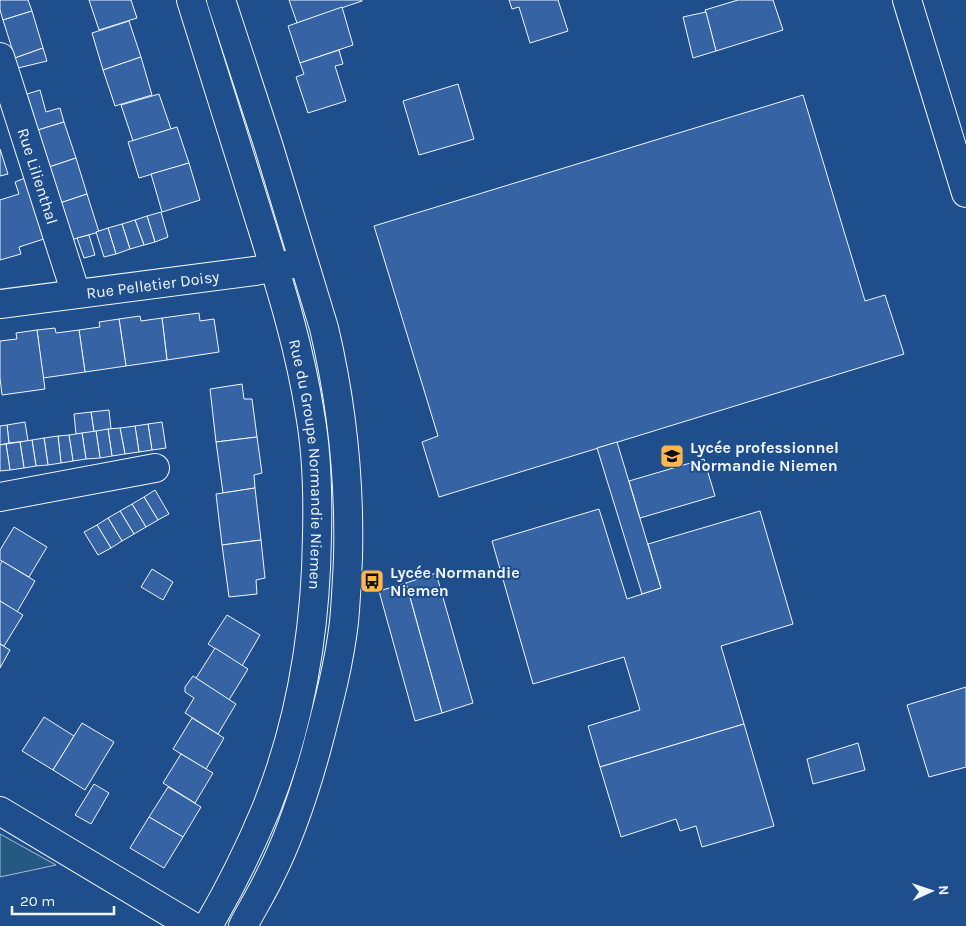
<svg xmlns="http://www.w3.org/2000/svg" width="966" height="926" viewBox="0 0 966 926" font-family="Karla,sans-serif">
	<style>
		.green { fill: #245a82; stroke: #a8bbd7 }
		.building { fill: #3563a3; stroke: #f2f6ff }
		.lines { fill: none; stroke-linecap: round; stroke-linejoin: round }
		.minor-casing { stroke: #f2f6ff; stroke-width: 30 }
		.minor { stroke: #1f4e8c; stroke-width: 28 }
		.labels { text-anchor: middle; stroke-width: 4; stroke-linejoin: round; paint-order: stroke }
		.street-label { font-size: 16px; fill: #f2f6ff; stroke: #1f4e8c }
		.poi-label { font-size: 16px; font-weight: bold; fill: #f2f6ff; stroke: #1f4e8c; text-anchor: start }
	</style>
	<rect width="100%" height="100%" fill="#1f4e8c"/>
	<polygon class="green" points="0,834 56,865 0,877"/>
	<g class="building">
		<polygon points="0,0 28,0 32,11 3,20 0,10"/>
		<polygon points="89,0 131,0 137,18 99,30"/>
		<polygon points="289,0 362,0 362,1 297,23"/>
		<polygon points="509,0 558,0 568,31 530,43 519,7 512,9"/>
		<polygon points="738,0 773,0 783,30 716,51 705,10"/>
		<polygon points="342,7 353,45 300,63 288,26"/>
		<polygon points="32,11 43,48 15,58 3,20"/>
		<polygon points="706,12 716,51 693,58 683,17"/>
		<polygon points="129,21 141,57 103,70 92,33"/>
		<polygon points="43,48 47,61 18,68 15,58"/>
		<polygon points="339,50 343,64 335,66 346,101 308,113 296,77 304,74 300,63"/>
		<polygon points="141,57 152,95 115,106 103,70"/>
		<polygon points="458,84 474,139 419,155 403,101"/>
		<polygon points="40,90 46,112 60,108 64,122 38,130 27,94"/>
		<polygon points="159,94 171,129 133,141 121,105"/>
		<polygon points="803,95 865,301 885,295 904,354 439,497 422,442 438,436 374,226"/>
		<polygon points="64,122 76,158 49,167 38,130"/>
		<polygon points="177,127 189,163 139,178 128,142"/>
		<polygon points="0,149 8,174 0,176"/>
		<polygon points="76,158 87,194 60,203 49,167"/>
		<polygon points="189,163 200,200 162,212 151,174"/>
		<polygon points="30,176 50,237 19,247 21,254 0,260 0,200 19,194 15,182"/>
		<polygon points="87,194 99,232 71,240 60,203"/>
		<polygon points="161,212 168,237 155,242 147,216"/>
		<polygon points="147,216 155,242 144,245 135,220"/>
		<polygon points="135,220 144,245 130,249 122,224"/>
		<polygon points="122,224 130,249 116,254 108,228"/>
		<polygon points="108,228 116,254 104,257 96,232"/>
		<polygon points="89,235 95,255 84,258 77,238"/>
		<polygon points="199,313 200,321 214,319 219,352 167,360 162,318"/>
		<polygon points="140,316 141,321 162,318 167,360 126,366 119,319"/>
		<polygon points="119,319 126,366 85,372 79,330 100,327 99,322"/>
		<polygon points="55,328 56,333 79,330 85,372 43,378 37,330"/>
		<polygon points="37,330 45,389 2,395 0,378 0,341 17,339 16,333"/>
		<polygon points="242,384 244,399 252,399 257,437 216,442 210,389"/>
		<polygon points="109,410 111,429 94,432 91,412"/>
		<polygon points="91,412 94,432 76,434 74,414"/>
		<polygon points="25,422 28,441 9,443 7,425"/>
		<polygon points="162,422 166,448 152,450 148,424"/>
		<polygon points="148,424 152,450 139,452 135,426"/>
		<polygon points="7,425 9,443 0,445 0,426"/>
		<polygon points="135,426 139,452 125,454 120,428"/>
		<polygon points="120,428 125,454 112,456 108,429"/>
		<polygon points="108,429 112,456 100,458 96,431"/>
		<polygon points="96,431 100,458 86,459 82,433"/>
		<polygon points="82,433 86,459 73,461 69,435"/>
		<polygon points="69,435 73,461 61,463 58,436"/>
		<polygon points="58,436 61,463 48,465 44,438"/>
		<polygon points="257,437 262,473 254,475 255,488 223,493 216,442"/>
		<polygon points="44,438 48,465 36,466 32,440"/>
		<polygon points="32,440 36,466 24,468 20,442"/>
		<polygon points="20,442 24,468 10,470 6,444"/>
		<polygon points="617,442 661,588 642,594 597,448"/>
		<polygon points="6,444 10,470 0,471 0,445"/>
		<polygon points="704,459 715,496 640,518 629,481"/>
		<polygon points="255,488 261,540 222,545 216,494"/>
		<polygon points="155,490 169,514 158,520 144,497"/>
		<polygon points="144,497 158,520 146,527 132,504"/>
		<polygon points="132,504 146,527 134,534 120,511"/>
		<polygon points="599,509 627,599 661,588 648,544 760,511 793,624 721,646 744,724 600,767 588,726 640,710 624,657 533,684 492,541"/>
		<polygon points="120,511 134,534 122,541 108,518"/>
		<polygon points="108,518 122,541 111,548 97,525"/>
		<polygon points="97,525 111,548 98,555 84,532"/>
		<polygon points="14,527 47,547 29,577 0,560 0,550"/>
		<polygon points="261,540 265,578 256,580 257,594 229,597 222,545"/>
		<polygon points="2,561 35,581 17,612 0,601 0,565"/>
		<polygon points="152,569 173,582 163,600 141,587"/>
		<polygon points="436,573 473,703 442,713 406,583"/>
		<polygon points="406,583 442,713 415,721 379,591"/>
		<polygon points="0,601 23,615 4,646 0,644"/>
		<polygon points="227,615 260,635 242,666 208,644"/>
		<polygon points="0,644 10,650 0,668"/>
		<polygon points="215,648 248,669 229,700 196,678"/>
		<polygon points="193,676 236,704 218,734 185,713 194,698 185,692 185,687"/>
		<polygon points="966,687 966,767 929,777 907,705"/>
		<polygon points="44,717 74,736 53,770 22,751"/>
		<polygon points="192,718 224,738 206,769 173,749"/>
		<polygon points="82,723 114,742 85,790 53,770"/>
		<polygon points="744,724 774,826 702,847 696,826 680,831 676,819 621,837 600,767"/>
		<polygon points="858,743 865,770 813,784 807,759"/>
		<polygon points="181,754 213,773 195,803 163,783"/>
		<polygon points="94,784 109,793 91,824 75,815"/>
		<polygon points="168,787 201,807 183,837 149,817"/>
		<polygon points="149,817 183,837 164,868 130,848"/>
	</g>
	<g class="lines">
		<g class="minor-casing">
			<g id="minor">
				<path id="s1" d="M191,0C213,69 234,139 256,208C277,276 299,343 310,414C317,453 318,495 317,535C316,628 301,722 266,809C249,850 230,888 208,926"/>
				<path d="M221,0L268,144L324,328C342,404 350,480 348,558C347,579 346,601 344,622C339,666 327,709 316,751C304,794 290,837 270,876C262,893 252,909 243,926"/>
				<polyline points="907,0 966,193"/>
				<path id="s2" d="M0,57L76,294"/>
				<path id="s3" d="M0,304L255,271L292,264"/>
				<polyline points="0,497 155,468"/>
				<polyline points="0,811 192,926"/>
			</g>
		</g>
		<use href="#minor" class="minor"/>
	</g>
	<defs>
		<g id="school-square" transform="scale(1.25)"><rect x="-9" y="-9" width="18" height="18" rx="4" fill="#ffb74d" stroke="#1f4e8c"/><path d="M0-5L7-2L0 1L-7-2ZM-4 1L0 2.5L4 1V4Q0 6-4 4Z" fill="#111"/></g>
		<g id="bus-square" transform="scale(1.25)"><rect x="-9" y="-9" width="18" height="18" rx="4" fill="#ffb74d" stroke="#1f4e8c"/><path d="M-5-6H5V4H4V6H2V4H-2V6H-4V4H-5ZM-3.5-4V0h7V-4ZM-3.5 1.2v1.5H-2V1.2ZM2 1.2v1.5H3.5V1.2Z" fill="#111"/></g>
	</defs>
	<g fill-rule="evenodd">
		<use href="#school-square" x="672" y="456"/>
		<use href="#bus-square" x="372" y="581"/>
	</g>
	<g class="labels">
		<g class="street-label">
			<text dy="6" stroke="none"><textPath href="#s2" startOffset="125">Rue Lilienthal</textPath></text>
			<text dy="6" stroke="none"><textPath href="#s3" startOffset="154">Rue Pelletier Doisy</textPath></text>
			<text dy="6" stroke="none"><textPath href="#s1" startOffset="481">Rue du Groupe Normandie Niemen</textPath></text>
		</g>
		<g class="poi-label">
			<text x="690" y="453">Lycée professionnel<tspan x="690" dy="18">Normandie Niemen</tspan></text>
			<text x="390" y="578">Lycée Normandie<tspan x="390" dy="18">Niemen</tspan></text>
		</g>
	</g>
	<g transform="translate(931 891) rotate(87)" stroke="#1f4e8c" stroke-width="4" paint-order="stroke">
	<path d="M0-4L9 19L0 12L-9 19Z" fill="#f2f6ff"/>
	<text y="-8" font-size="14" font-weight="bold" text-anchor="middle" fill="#f2f6ff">N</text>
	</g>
	<path d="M12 906v8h102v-8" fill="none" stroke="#f2f6ff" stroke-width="2.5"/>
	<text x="20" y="906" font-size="15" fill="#f2f6ff" stroke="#1f4e8c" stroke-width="4" paint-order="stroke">20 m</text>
</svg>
